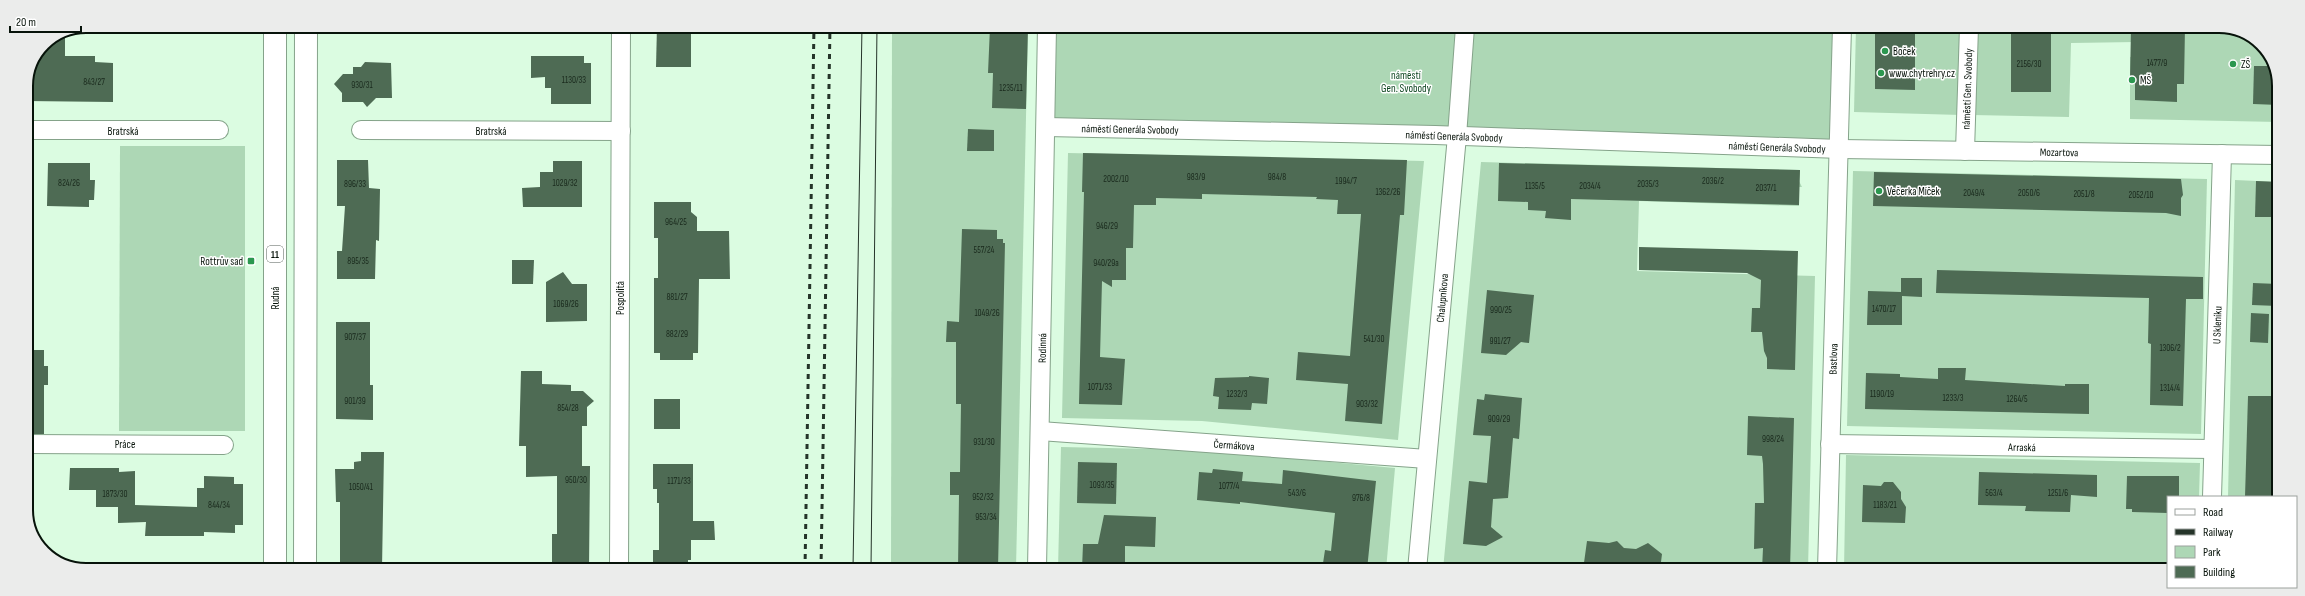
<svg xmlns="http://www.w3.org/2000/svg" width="2305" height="596" viewBox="0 0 2305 596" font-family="'Sofia Sans Condensed',sans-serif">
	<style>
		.green { fill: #add7b5 }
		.building { fill: #4e6b54 }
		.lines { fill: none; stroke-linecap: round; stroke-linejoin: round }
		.minor-casing { stroke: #85a38a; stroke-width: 20 }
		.trunk-casing { stroke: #85a38a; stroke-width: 24 }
		.minor { stroke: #fff; stroke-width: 18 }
		.trunk { stroke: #fff; stroke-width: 22 }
		.tram { stroke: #253429; stroke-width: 1 }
		.rail { stroke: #253429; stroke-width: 3; stroke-dasharray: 5 5; stroke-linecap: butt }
		.poi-dot { fill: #2b974f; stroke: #fff; stroke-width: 1.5 }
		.labels { text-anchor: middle; stroke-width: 3; stroke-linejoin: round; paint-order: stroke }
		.number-label { font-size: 9px; fill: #19291c }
		.shield { fill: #fff; stroke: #515a54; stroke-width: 1 }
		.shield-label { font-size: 10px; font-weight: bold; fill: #07130a }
		.poi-label { font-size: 11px; fill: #07130a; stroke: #fff; text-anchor: start }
		.park-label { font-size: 11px; fill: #0e4621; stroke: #fff }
		.street-label { font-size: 11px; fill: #07130a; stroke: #fff }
		.rim { fill: none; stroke: #07130a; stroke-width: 2 }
	</style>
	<rect width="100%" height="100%" fill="#dbfce1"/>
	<g class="green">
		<polygon points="892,26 1028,27 1016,569 891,569"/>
		<polygon points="1047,27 1842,27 1840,149 1046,127"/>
		<polygon points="1856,27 1963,27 1961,115 1854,112"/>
		<polygon points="1975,27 2231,27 2264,47 2279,82 2279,122 2130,119 2130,57 2136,57 2136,42 2071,43 2069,117 1973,115"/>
		<polygon points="120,146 245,146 245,431 119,431"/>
		<polygon points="1068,153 1424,161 1398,440 1202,421 1062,418"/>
		<polygon points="1481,162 1800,170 1799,181 1802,187 1799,187 1799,206 1639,201 1637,271 1815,276 1808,570 1443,570"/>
		<polygon points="1853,171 2207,179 2201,434 1847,426"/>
		<polygon points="2235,180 2279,182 2278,497 2228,497"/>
		<polygon points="1061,447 1200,450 1395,468 1386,570 1058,569"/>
		<polygon points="1846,455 2200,463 2199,497 2168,497 2168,570 1844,570"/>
	</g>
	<g class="building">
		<polygon points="657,26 691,27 691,67 656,67"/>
		<polygon points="990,27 1028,27 1026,109 992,108 993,73 988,73"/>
		<polygon points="1875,27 1915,27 1915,90 1875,89"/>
		<rect x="2011" y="27" width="40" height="65"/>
		<polygon points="2131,27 2185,27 2184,84 2177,84 2177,102 2135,100 2135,80 2130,80"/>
		<polygon points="65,35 65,56 95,56 95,62 113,63 113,102 26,101 26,86 44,43"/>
		<polygon points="531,56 584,56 584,63 591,63 591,104 551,104 551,88 545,88 545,77 531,78"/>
		<polygon points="365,62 391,63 392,98 376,98 367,107 363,102 342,102 342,93 334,84 343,74 353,74 353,67 361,67"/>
		<polygon points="2254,66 2272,66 2279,82 2279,105 2253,104"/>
		<polygon points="968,129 994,130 994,151 967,151"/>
		<polygon points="1083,153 1407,160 1404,215 1400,215 1382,424 1345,421 1348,384 1296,380 1298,352 1350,356 1361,214 1337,214 1338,200 1316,199 1317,197 1202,194 1202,199 1156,198 1156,205 1134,205 1133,248 1126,248 1126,280 1112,280 1112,287 1102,281 1100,357 1125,359 1122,405 1079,404 1084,192 1082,192"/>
		<polygon points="337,160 368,160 369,188 380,189 379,241 376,240 375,279 337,279 337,251 342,251 345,206 337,206"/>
		<polygon points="553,161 582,161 582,207 523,207 522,188 540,187 540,172 553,172"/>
		<polygon points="48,163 90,163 90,180 95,180 94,200 89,200 89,207 47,206"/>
		<polygon points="1499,163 1800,170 1799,205 1571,199 1571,220 1545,218 1546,211 1528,210 1528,202 1498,201"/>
		<polygon points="1874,172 2181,179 2183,195 2181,198 2181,216 2166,213 1873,206"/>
		<polygon points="2256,181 2279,182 2279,217 2255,217"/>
		<polygon points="654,202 691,202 691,212 697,217 697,231 729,231 730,279 699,279 698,353 693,353 693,360 660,360 660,353 654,353 654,278 658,278 658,238 654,238"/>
		<polygon points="962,229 997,230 997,239 1003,239 1003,243 1005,243 998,569 958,569 959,495 950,495 950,472 960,472 961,404 956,404 956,342 946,342 947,321 959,322"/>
		<polygon points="1639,247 1798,251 1795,370 1767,369 1767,358 1764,351 1762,332 1751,332 1752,308 1760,308 1761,280 1747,273 1639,270"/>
		<polygon points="512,260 534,260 533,284 512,284"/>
		<polygon points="1937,270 2203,277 2203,299 2186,299 2183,406 2150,405 2151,344 2148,343 2149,298 1936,293"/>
		<polygon points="563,272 572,284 587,284 587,321 546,322 546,282"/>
		<polygon points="1901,278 1922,278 1922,297 1902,296 1902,325 1867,325 1868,291 1901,292"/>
		<polygon points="2253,283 2278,284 2278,306 2252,305"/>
		<polygon points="1487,290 1534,295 1529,343 1521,342 1506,355 1481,353"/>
		<polygon points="2251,313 2269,314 2268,343 2250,342"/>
		<polygon points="336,322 370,322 370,385 373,385 373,420 336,419"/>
		<polygon points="26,350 44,350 44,366 48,366 48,385 44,385 44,434 26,434"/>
		<polygon points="1938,368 1966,368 1965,380 2065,386 2065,384 2089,384 2089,414 1865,409 1866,373 1900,374 1900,377 1938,379"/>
		<polygon points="521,371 542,371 542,384 571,385 571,391 583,391 594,401 587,407 587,426 582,426 582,466 590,466 589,569 552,569 552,534 557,534 557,476 526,477 526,446 519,446"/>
		<polygon points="1249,376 1269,378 1267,404 1252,403 1251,410 1218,409 1219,397 1213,396 1215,378 1249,377"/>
		<polygon points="1485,394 1522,398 1519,439 1513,438 1508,498 1493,499 1491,527 1503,537 1486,546 1463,544 1469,481 1487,483 1491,436 1473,435 1477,399 1484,400"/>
		<polygon points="2248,396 2278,396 2278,497 2245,497"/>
		<rect x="654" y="399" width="26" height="30"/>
		<polygon points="1748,416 1794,418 1790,570 1762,570 1763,548 1754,549 1755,503 1764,503 1763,464 1762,456 1747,455"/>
		<polygon points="361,452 384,452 382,569 340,569 340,502 336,502 335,469 354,469 354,462 361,461"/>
		<polygon points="1078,462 1117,463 1116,504 1077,503"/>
		<polygon points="653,464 693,464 693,521 714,521 715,540 691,540 691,560 688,560 688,569 653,569 653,550 659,550 659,503 657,503 657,489 653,489"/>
		<polygon points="70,468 119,468 119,472 135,471 135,505 197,507 197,488 204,488 204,476 234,477 234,484 243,484 243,525 235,525 235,533 204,532 204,536 145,536 146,522 118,523 118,507 96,507 96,490 69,490"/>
		<polygon points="1213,469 1243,472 1242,481 1282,484 1283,470 1376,481 1367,570 1322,570 1325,550 1331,551 1335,513 1240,502 1240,504 1197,500 1199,472 1212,473"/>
		<polygon points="1979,472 2097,475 2097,497 2071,495 2070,512 2025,511 2026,506 1978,505"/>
		<polygon points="2127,476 2179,476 2179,497 2168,497 2168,513 2132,512 2132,509 2126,509"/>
		<polygon points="1884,482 1893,482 1901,492 1901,499 1906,507 1905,523 1862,522 1863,485 1881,486"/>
		<polygon points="1104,515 1156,517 1155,547 1125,546 1125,569 1082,569 1083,544 1098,544"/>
		<polygon points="1587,541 1609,543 1617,541 1624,548 1636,549 1648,543 1662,554 1660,570 1583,570"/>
	</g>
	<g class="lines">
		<g class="minor-casing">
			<g id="minor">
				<polyline points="1046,127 1435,135 1840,149 2279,155"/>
				<polyline points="26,130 219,130"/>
				<polyline points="361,130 621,131"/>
				<polyline points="1965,151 1969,27"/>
				<polyline points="1040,431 1427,459"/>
				<polyline points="26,444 224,445"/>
				<polyline points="1830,444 2213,449"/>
				<polyline points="2212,497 2222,154"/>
				<polyline points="619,569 621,26"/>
				<polyline points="1037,569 1047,27"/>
				<polyline points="1417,570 1457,136 1465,27"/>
				<polyline points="1827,570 1842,27"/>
			</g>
		</g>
		<g class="trunk-casing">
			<g id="trunk">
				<polyline points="275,26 275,569"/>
				<polyline points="305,569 306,26"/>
			</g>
		</g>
		<use href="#minor" class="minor"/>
		<use href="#trunk" class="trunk"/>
		<g class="tram">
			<polyline points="853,569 862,26"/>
			<polyline points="871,569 877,26"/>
		</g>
		<g class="rail">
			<polyline points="805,569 814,26"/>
			<polyline points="821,569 830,26"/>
		</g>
	</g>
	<g class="poi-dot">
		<circle cx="1885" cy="51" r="4"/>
		<circle cx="2233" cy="64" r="4"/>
		<circle cx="1881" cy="73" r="4"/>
		<circle cx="2132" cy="80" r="4"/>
		<circle cx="1879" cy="191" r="4"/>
		<rect x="247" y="257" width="8" height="8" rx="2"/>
	</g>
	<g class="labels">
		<g class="number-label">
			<text x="2157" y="66">1477/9</text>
			<text x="2029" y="67">2156/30</text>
			<text x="574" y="83">1130/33</text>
			<text x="94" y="85">843/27</text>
			<text x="362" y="88">930/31</text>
			<text x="1011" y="91">1235/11</text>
			<text x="1196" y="180">983/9</text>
			<text x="1277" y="180">984/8</text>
			<text x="1116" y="182">2002/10</text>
			<text x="1346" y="184">1994/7</text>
			<text x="1713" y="184">2036/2</text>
			<text x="69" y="186">824/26</text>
			<text x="565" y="186">1029/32</text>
			<text x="355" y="187">896/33</text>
			<text x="1648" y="187">2035/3</text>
			<text x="1535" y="189">1135/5</text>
			<text x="1590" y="189">2034/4</text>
			<text x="1766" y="191">2037/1</text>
			<text x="1388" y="195">1362/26</text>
			<text x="1974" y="196">2049/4</text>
			<text x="2029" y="196">2050/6</text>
			<text x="2084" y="197">2051/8</text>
			<text x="2141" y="198">2052/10</text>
			<text x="676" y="225">964/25</text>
			<text x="1107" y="229">946/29</text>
			<text x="984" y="253">557/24</text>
			<text x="358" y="264">895/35</text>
			<text x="1106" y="266">940/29a</text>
			<text x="677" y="300">881/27</text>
			<text x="566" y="307">1069/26</text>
			<text x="1884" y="312">1470/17</text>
			<text x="1501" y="313">990/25</text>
			<text x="987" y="316">1049/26</text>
			<text x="677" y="337">882/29</text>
			<text x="355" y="340">907/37</text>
			<text x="1374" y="342">541/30</text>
			<text x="1500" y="344">991/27</text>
			<text x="2170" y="351">1306/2</text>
			<text x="1100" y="390">1071/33</text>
			<text x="2170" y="391">1314/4</text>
			<text x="1237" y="397">1232/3</text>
			<text x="1882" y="397">1190/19</text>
			<text x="1953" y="401">1233/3</text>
			<text x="2017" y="402">1264/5</text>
			<text x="355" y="404">901/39</text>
			<text x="1367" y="407">903/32</text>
			<text x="568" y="411">854/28</text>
			<text x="1499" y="422">909/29</text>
			<text x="1773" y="442">998/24</text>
			<text x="984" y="445">931/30</text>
			<text x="576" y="483">950/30</text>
			<text x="679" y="484">1171/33</text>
			<text x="1102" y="488">1093/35</text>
			<text x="1229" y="489">1077/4</text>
			<text x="361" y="490">1050/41</text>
			<text x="1297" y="496">543/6</text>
			<text x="1994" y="496">563/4</text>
			<text x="2058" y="496">1251/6</text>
			<text x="115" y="497">1873/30</text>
			<text x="983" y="500">952/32</text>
			<text x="1361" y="501">976/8</text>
			<text x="219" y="508">844/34</text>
			<text x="1885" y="508">1183/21</text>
			<text x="986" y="520">953/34</text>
		</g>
		<rect class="shield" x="267" y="246" width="16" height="16" rx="3"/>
		<g class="shield-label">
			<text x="275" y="258">11</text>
		</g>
		<g class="poi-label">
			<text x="1893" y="55">Boček</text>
			<text x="2241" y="68">ZŠ</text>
			<text x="1889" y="77">www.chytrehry.cz</text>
			<text x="2140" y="84">MŠ</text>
			<text x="1887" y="195">Večerka Míček</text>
			<text x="243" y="265" text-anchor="end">Rottrův sad</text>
		</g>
		<g class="park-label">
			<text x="1406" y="79">náměstí<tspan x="1406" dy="13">Gen. Svobody</tspan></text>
		</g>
		<g class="street-label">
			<text transform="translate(1967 89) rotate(-88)" y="4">náměstí Gen. Svobody</text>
			<text transform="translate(1130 129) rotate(1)" y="4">náměstí Generála Svobody</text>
			<text x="123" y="135">Bratrská</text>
			<text x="491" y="135">Bratrská</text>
			<text transform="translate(1454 136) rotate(2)" y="4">náměstí Generála Svobody</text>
			<text transform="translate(1777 147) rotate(2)" y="4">náměstí Generála Svobody</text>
			<text transform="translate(2059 152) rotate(1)" y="4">Mozartova</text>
			<text transform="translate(275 298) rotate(-90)" y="4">Rudná</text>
			<text transform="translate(620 298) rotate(-90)" y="4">Pospolitá</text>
			<text transform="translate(1442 298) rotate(-85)" y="4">Chalupníkova</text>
			<text transform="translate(2217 325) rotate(-88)" y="4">U Skleníku</text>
			<text transform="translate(1042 348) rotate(-89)" y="4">Rodinná</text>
			<text transform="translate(1833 359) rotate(-88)" y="4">Bastlova</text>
			<text x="125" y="448">Práce</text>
			<text transform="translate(1234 445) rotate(4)" y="4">Čermákova</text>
			<text transform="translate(2022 447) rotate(1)" y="4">Arraská</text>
		</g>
	</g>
	<path d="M0 0H2305V596H0ZM86 33H2219A53 53 0 0 1 2272 86V510A53 53 0 0 1 2219 563H86A53 53 0 0 1 33 510V86A53 53 0 0 1 86 33Z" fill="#ebeceb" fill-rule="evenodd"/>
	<path class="rim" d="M86 33H2219A53 53 0 0 1 2272 86V510A53 53 0 0 1 2219 563H86A53 53 0 0 1 33 510V86A53 53 0 0 1 86 33Z"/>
	<rect x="2167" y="496" width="130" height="92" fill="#ffffff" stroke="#9ca19d"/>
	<rect x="2175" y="509" width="20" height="6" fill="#ffffff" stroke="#9ca19d"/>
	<text x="2203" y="516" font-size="12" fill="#07130a">Road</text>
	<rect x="2175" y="529" width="20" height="6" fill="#253429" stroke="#9ca19d"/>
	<text x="2203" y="536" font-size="12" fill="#07130a">Railway</text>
	<rect x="2175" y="546" width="20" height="12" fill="#add7b5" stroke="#9ca19d"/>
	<text x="2203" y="556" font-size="12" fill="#07130a">Park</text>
	<rect x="2175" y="566" width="20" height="12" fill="#4e6b54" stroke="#9ca19d"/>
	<text x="2203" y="576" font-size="12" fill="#07130a">Building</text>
	<path d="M10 26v6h71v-6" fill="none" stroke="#07130a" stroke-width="2"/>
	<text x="16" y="26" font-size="12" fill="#07130a" stroke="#ffffff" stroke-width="3" paint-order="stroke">20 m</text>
</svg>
